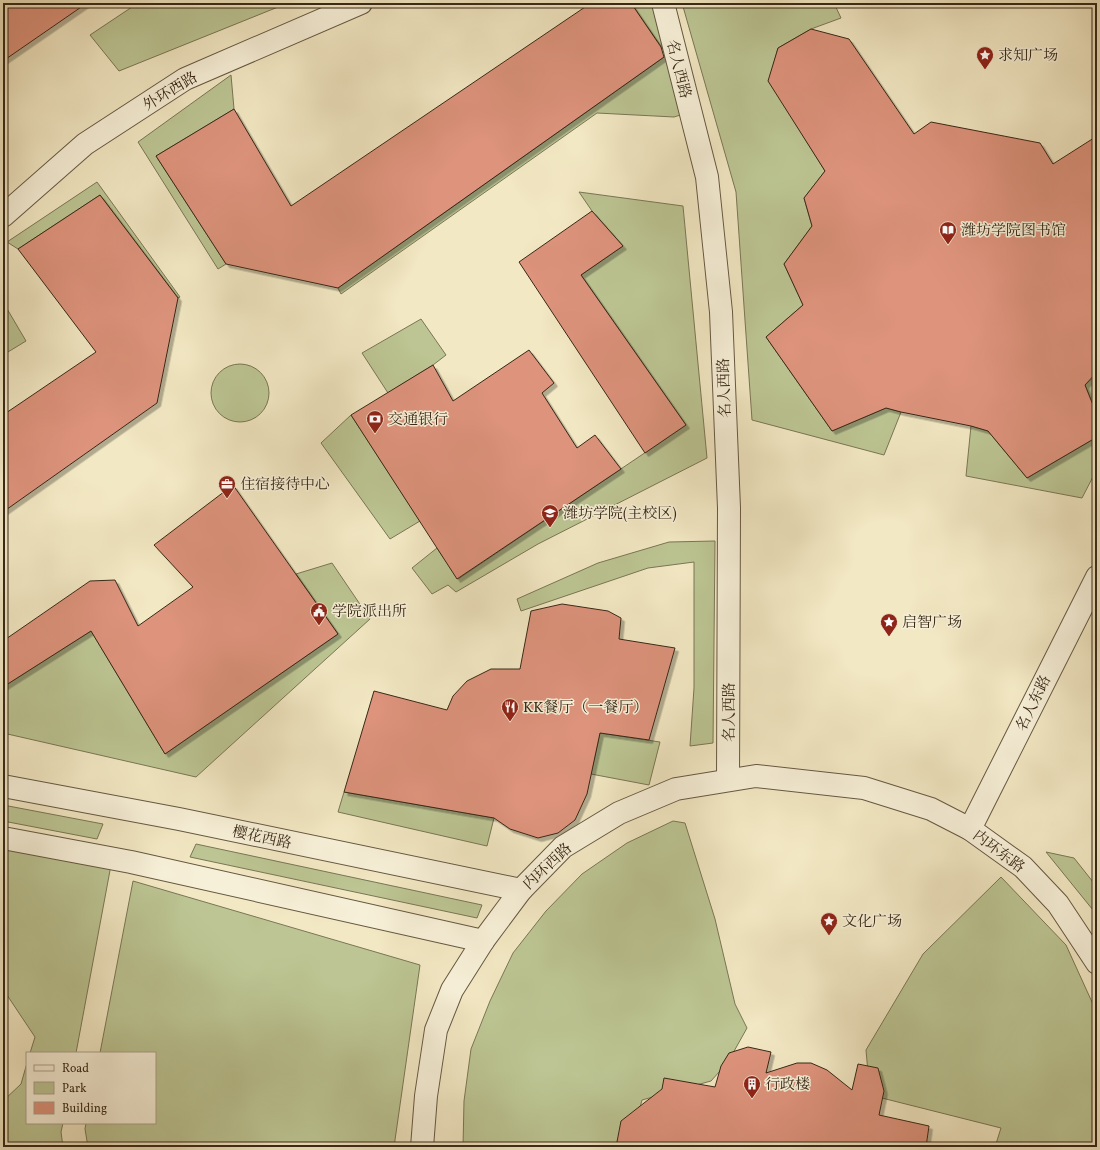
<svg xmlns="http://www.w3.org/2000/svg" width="1100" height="1150" viewBox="0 0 1100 1150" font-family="Vollkorn,'Noto Serif SC',serif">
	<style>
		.green { fill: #bcc593; stroke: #7a7655 }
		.building { fill: #dd937c; stroke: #382817; filter: url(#shadow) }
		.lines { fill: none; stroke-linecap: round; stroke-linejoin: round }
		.minor-casing { stroke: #665842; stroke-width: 24 }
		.minor { stroke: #f7f0d8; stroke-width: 22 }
		.labels { text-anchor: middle; stroke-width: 3; stroke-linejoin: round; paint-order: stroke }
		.poi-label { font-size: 15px; fill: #382817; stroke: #f7f0d8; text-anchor: start }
		.street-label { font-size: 15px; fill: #382817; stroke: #f7f0d8 }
	</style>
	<defs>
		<filter id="shadow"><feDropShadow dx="3.5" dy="3.5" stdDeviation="0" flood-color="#0004"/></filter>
	</defs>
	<rect width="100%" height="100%" fill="#f2e8c3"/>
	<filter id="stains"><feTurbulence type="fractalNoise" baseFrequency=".005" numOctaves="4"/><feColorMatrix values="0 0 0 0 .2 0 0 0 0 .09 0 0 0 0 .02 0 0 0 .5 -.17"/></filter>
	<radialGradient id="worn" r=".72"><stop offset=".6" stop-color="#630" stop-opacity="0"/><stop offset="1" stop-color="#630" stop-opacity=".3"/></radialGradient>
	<g class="green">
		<polygon points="138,3 288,3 119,71 90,35"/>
		<polygon points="631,3 659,3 687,113 674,117 597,113 341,294 338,288 667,55"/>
		<polygon points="682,3 834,3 841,18 811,29 778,48 769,81 825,171 804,198 812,226 784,264 803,305 766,337 832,431 886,408 901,412 884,455 752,420 736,192"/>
		<polygon points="231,75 234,109 156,156 226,264 218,269 138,142"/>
		<polygon points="97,182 180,297 178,298 100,195 18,249 7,242"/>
		<polygon points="579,192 683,206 707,458 538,544 456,592 448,585 432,594 412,568 437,548 458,579 686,425 581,275 623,246 592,211"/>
		<polygon points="3,302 26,341 3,355"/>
		<polygon points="421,319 446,355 433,365 388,393 362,353"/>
		<circle cx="240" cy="393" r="29"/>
		<polygon points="1097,374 1097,415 1085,385"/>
		<polygon points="351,415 420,521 390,539 321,443"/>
		<polygon points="971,426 988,431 1027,478 1097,437 1097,469 1082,498 966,476"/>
		<polygon points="715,541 713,743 690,746 694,688 694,562 648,568 521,611 517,599 598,563 669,542"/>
		<polygon points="332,563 370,619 196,777 3,733 3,687 91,631 165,754 338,634 296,574"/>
		<polygon points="600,733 660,742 649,785 591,774"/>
		<polygon points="344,792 494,818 487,846 338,812"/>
		<polygon points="3,805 103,824 97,839 3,821"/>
		<polygon points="673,821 685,823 715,919 735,1004 747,1028 728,1062 711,1081 642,1100 632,1138 636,1147 463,1147 464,1101 471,1049 490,1001 513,953 546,911 582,874 627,843"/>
		<polygon points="196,844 482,905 477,918 190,857"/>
		<polygon points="3,846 111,865 76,1053 30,1053 35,1037 3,989"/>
		<polygon points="1046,852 1074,858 1097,887 1097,915"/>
		<polygon points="1001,877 1066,945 1097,1013 1097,1147 995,1147 1001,1128 870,1095 866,1050 923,954"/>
		<polygon points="133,881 420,965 394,1147 88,1147 85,1129 86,1123 155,1123 155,1053 100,1053"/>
		<polygon points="27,1063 27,1123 63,1123 61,1132 63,1147 3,1147 3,1101 21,1084"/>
	</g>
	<g class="building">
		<polygon points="3,3 87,3 3,61"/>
		<polygon points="591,3 631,3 661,47 664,57 338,288 226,264 156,156 234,109 291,206"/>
		<polygon points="811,29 849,39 914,134 931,122 1040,143 1053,164 1097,136 1097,372 1085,385 1097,415 1097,437 1027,478 988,431 971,426 901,412 886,408 832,431 766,337 803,305 784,264 812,226 804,198 825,171 768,81 778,48"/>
		<polygon points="100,195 178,298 157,403 3,512 3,415 96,352 18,249"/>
		<polygon points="592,211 623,246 581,275 686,425 645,453 519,262"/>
		<polygon points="529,350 554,383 542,393 577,448 595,435 621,469 457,579 351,415 433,365 453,401"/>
		<polygon points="233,485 338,634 165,754 91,631 3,687 3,641 90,581 115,580 138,626 193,587 154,545"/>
		<polygon points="562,604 608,611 621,618 619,639 675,648 649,740 600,733 587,794 575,820 558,833 538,838 510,829 494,818 344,792 374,691 447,710 453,696 467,681 491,669 520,669 531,611"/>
		<polygon points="748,1047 771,1052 766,1073 797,1063 811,1063 827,1070 852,1090 858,1064 878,1068 884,1091 879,1115 929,1126 926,1147 616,1147 621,1121 662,1089 664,1078 715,1087 721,1066 729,1053"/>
	</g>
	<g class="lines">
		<g class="minor-casing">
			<g id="minor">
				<polyline points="663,3 707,177 721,312 729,508 728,780"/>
				<polyline points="3,216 85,144 185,79 361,3"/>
				<polyline points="3,786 179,819 521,890"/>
				<path d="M970,829C1012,745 1054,661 1097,577"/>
				<polyline points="3,838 131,862 483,941"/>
				<polyline points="422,1147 426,1096 436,1030 452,990 483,941 521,890 563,847 619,813 676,789 756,776 864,788 931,809 970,829 1023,867 1058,904 1097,963"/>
			</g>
		</g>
		<use href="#minor" class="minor"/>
	</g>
	<defs>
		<g id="sight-pin" transform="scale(0.9)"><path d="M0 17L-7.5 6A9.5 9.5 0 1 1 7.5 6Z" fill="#8f2418" stroke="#f7f0d8"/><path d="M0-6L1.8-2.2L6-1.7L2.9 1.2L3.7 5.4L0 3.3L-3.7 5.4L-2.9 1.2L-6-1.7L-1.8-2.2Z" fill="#fff"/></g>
		<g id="library-pin" transform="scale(0.9)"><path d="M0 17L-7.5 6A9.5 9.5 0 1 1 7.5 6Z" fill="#8f2418" stroke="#f7f0d8"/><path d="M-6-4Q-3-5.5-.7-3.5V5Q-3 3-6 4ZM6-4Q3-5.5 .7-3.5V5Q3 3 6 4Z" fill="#fff"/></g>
		<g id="bank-pin" transform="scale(0.9)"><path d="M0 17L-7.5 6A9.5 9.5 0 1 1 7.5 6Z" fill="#8f2418" stroke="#f7f0d8"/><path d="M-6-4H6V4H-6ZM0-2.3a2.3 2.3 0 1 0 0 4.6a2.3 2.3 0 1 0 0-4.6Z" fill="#fff"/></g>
		<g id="office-pin" transform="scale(0.9)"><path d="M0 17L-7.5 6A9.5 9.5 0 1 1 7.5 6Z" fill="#8f2418" stroke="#f7f0d8"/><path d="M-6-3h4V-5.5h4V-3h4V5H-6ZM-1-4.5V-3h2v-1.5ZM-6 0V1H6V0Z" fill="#fff"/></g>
		<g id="university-pin" transform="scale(0.9)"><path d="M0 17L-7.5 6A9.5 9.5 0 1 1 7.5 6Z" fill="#8f2418" stroke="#f7f0d8"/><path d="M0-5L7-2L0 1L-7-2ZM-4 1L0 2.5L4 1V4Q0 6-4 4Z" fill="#fff"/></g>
		<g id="civic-pin" transform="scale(0.9)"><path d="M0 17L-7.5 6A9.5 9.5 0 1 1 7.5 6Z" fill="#8f2418" stroke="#f7f0d8"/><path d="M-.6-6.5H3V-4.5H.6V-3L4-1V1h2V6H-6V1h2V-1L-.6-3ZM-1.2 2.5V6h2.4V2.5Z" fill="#fff"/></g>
		<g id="restaurant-pin" transform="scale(0.9)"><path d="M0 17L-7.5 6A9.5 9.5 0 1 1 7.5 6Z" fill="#8f2418" stroke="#f7f0d8"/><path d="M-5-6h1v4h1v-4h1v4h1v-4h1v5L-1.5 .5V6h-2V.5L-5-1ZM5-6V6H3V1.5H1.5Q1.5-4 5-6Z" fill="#fff"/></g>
		<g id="building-pin" transform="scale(0.9)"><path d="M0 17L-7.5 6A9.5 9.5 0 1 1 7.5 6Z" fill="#8f2418" stroke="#f7f0d8"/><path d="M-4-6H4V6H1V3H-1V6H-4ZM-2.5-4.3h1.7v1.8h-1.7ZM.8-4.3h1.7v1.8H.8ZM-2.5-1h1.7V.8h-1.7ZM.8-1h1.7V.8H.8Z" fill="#fff"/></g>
	</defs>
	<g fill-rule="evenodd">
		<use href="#sight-pin" x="985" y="55"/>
		<use href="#library-pin" x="948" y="230"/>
		<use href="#bank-pin" x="375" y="419"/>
		<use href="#office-pin" x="227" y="484"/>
		<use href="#university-pin" x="550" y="513"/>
		<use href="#civic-pin" x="319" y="611"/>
		<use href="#sight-pin" x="889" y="622"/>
		<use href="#restaurant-pin" x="510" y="707"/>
		<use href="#sight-pin" x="829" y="921"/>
		<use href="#building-pin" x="752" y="1084"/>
	</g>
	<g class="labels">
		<g class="poi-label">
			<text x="998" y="60">求知广场</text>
			<text x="961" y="235">潍坊学院图书馆</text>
			<text x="388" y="424">交通银行</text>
			<text x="240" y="489">住宿接待中心</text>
			<text x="563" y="518">潍坊学院(主校区)</text>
			<text x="332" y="616">学院派出所</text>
			<text x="902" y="627">启智广场</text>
			<text x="523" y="712">KK餐厅（一餐厅）</text>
			<text x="842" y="926">文化广场</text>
			<text x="765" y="1089">行政楼</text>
		</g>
		<g class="street-label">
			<text transform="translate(679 69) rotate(76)" y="5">名人西路</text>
			<text transform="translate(170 91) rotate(-31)" y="5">外环西路</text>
			<text transform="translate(724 388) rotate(-92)" y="5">名人西路</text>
			<text transform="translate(1033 703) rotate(-64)" y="5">名人东路</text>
			<text transform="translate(729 712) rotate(-90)" y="5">名人西路</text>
			<text transform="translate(262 837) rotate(12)" y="5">樱花西路</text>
			<text transform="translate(999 851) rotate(37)" y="5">内环东路</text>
			<text transform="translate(547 866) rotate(-43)" y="5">内环西路</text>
		</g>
	</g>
	<rect width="1100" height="1150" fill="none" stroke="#f2e8c3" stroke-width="16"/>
	<rect x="4" y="4" width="1092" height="1142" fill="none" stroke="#382817" stroke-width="2"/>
	<rect x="8" y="8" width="1084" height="1134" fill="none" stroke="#382817"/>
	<rect x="26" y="1052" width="130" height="72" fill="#f7f0d8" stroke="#aba08b"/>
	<rect x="34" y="1065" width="20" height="6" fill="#f7f0d8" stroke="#aba08b"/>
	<text x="62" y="1072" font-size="12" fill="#382817">Road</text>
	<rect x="34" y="1082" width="20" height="12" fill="#bcc593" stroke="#aba08b"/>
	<text x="62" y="1092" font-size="12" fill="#382817">Park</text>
	<rect x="34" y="1102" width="20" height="12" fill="#dd937c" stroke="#aba08b"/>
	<text x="62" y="1112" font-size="12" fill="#382817">Building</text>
	<rect width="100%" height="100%" filter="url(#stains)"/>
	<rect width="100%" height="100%" fill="url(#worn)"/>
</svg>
